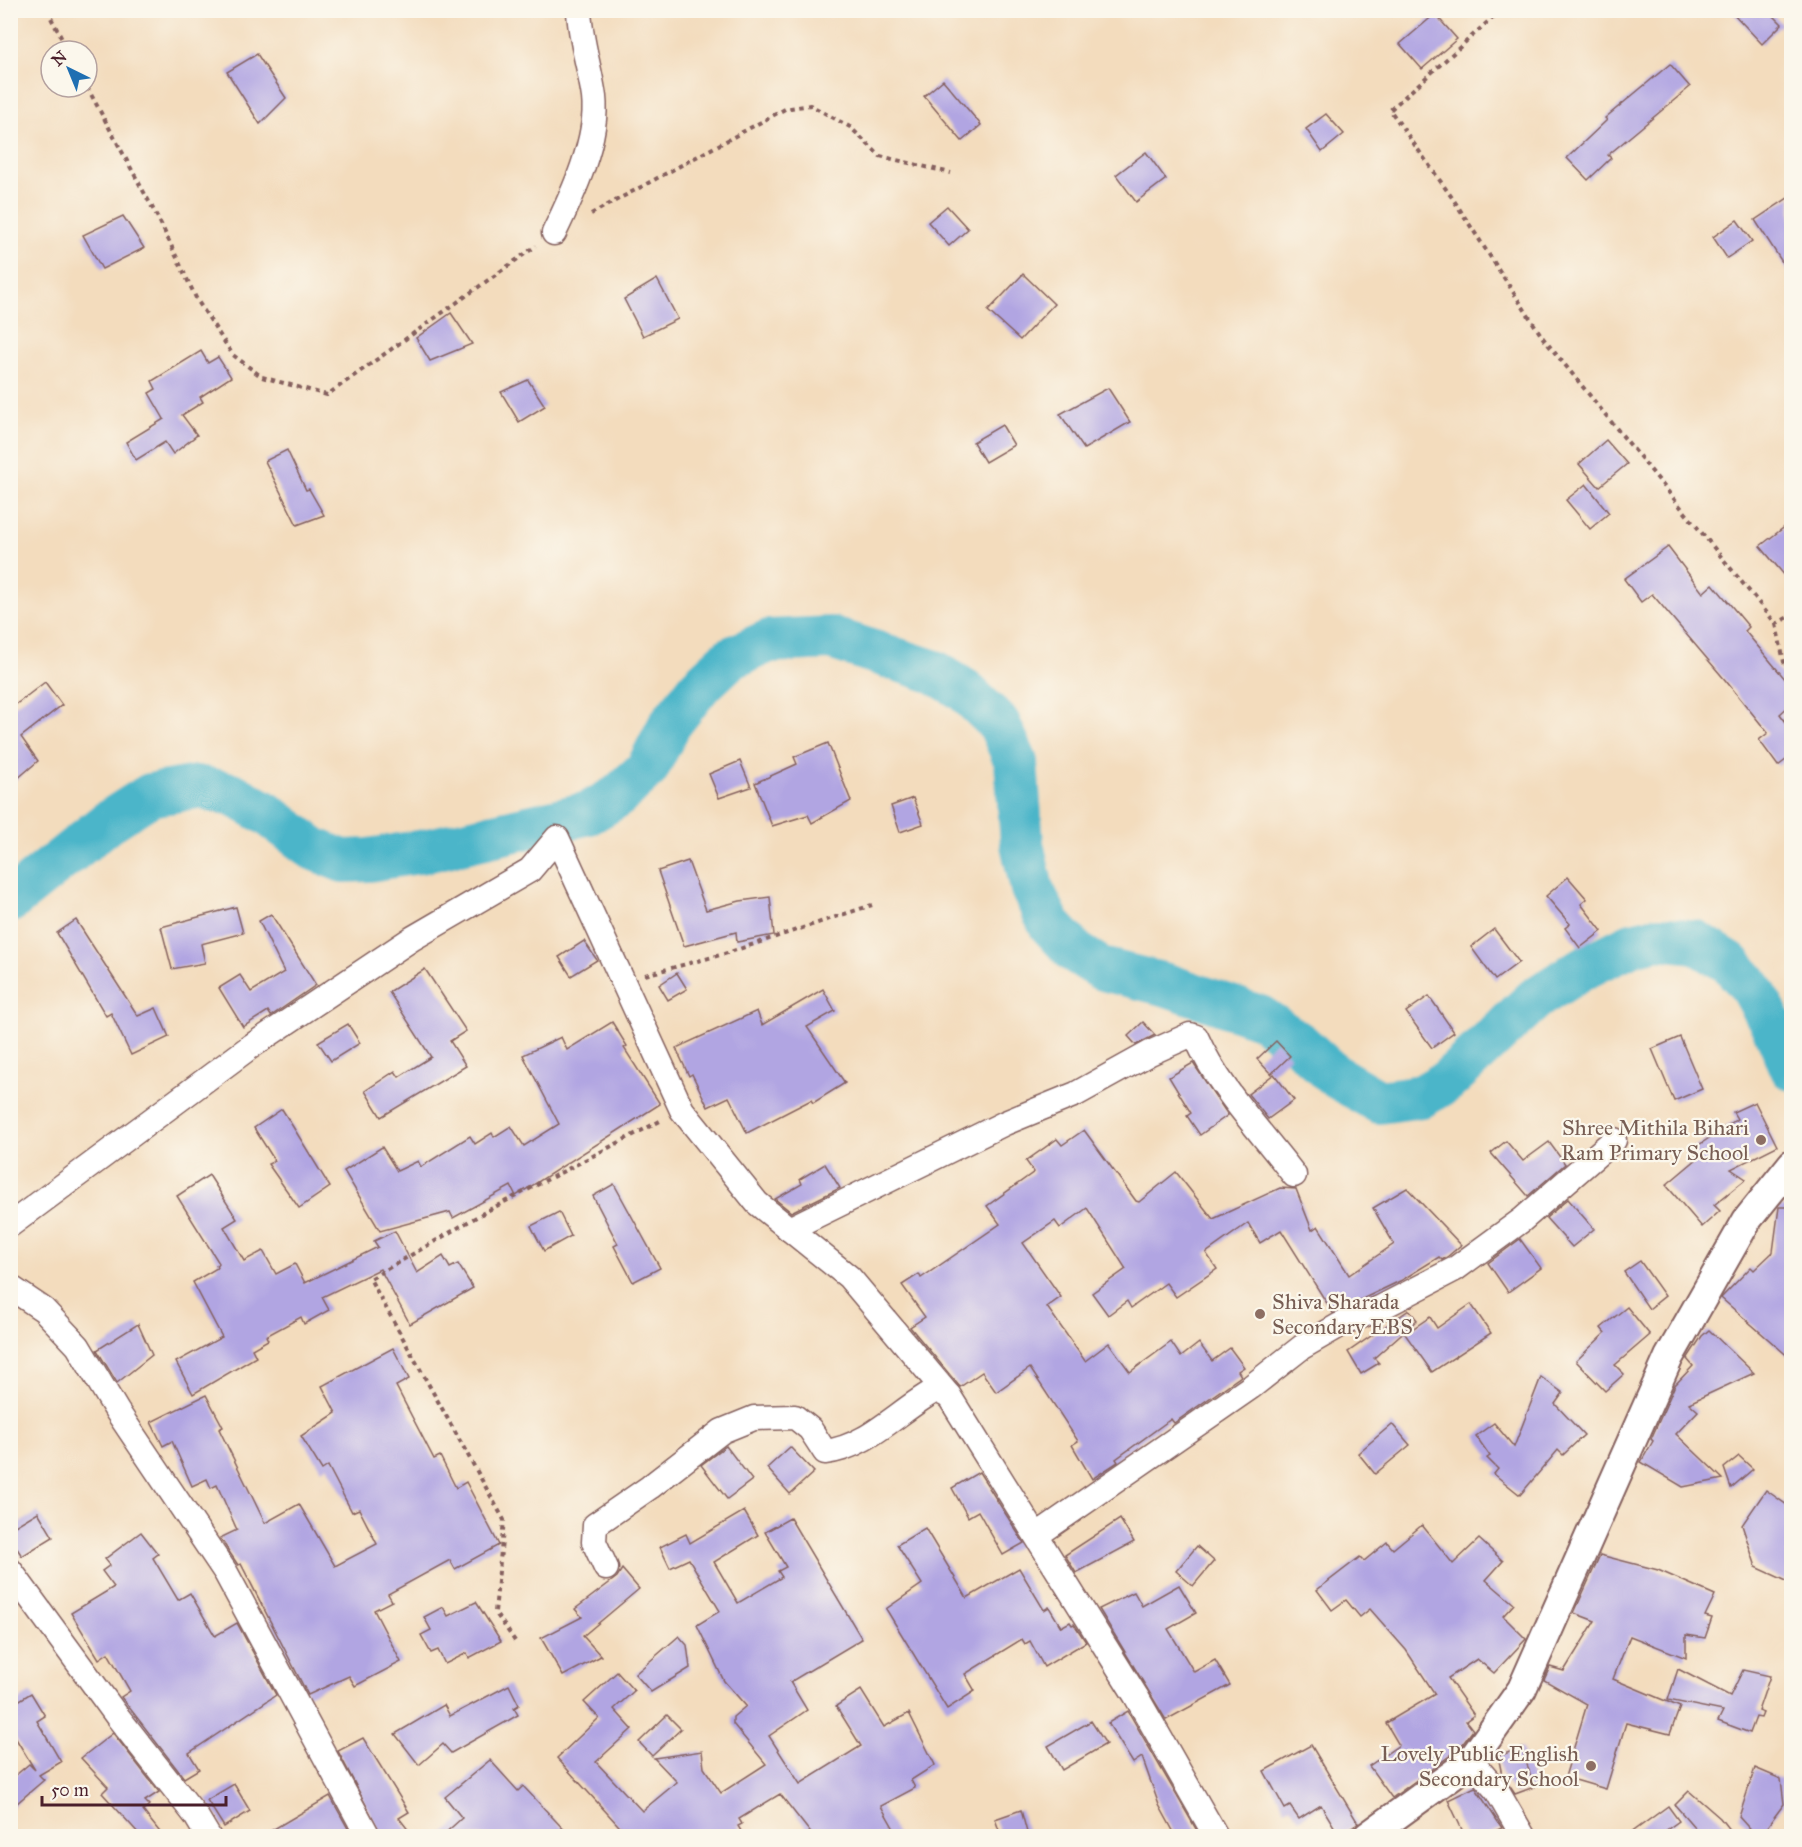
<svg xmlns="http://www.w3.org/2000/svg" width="1802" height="1847" viewBox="0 0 1802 1847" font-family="'IM FELL Great Primer',serif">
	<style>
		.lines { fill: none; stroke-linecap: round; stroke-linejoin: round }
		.river { stroke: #4bb5c9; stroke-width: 44 }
		.building { fill: #b1a5e2 }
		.minor-casing { stroke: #85615e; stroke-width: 27 }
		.tertiary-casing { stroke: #85615e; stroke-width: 32 }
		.path { stroke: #85615e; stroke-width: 4; stroke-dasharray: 4.5 4.5; stroke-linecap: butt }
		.minor { stroke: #fff; stroke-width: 24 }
		.tertiary { stroke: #fff; stroke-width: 28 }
		.education-dot { fill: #8d6e63; stroke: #fbf7ec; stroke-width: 2 }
		.labels { text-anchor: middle; stroke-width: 4.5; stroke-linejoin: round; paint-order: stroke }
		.education-label { font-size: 22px; fill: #785e54; stroke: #fbf7ec; text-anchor: end }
	</style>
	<rect width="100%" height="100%" fill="#fbf7ec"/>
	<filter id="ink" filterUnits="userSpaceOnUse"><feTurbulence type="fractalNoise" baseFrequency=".0167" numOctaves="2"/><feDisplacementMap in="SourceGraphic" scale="12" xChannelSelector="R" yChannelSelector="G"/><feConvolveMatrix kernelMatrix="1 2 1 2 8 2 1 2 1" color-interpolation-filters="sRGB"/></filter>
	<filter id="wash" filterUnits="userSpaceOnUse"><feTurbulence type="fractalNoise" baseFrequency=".008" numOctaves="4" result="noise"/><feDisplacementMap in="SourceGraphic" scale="24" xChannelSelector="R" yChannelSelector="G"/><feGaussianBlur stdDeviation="1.35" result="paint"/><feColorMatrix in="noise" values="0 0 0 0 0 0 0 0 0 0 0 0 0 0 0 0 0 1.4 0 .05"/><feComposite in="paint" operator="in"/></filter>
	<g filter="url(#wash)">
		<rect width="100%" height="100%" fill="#f3dcbd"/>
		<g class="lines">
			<polyline class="river" points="10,901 108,822 150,795 197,787 232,794 266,813 314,849 343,861 369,860 425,851 589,813 618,796 647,769 670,724 699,687 729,659 769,641 831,638 935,672 964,690 999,724 1016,762 1022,844 1032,889 1050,925 1075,952 1102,969 1167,985 1260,1017 1300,1044 1335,1076 1379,1102 1422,1096 1446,1082 1536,998 1580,970 1632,944 1658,938 1696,942 1730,963 1752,988 1777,1034 1792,1069"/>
		</g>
		<g id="blocks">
			<g class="building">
				<polygon points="1730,10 1768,10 1782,24 1762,44"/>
				<polygon points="1435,14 1457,39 1422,69 1400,44"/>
				<polygon points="257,54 286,98 260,124 227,72"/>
				<polygon points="1670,64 1690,87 1608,155 1611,158 1588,180 1567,158 1607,120 1605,118"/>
				<polygon points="943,80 981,125 962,141 924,96"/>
				<polygon points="1326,114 1344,134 1322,152 1306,129"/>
				<polygon points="1146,152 1166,179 1136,202 1116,175"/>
				<polygon points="1791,196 1791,276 1755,220"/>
				<polygon points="947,206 968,229 949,246 928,222"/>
				<polygon points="123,216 144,248 102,269 83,235"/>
				<polygon points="1737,220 1752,241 1727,258 1713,237"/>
				<polygon points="1023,274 1054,304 1020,340 988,311"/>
				<polygon points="657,279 678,319 643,336 624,299"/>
				<polygon points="451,313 472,344 430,361 416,338"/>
				<polygon points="201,351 208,363 218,357 231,377 200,397 203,402 182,415 197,435 173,454 165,442 136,460 126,442 164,419 149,393 156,389 152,381"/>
				<polygon points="528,380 545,406 519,422 501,392"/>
				<polygon points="1108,388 1130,422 1084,449 1060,414"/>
				<polygon points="1002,425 1014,445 985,462 973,442"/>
				<polygon points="1606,440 1627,464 1599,487 1579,464"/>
				<polygon points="287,450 306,490 309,489 324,515 297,525 265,461"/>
				<polygon points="1586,484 1609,513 1590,529 1566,500"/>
				<polygon points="1791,522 1791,583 1760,546"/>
				<polygon points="1668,547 1703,593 1713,584 1749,627 1745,631 1791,686 1791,704 1780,714 1791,729 1791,756 1778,766 1759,740 1768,733 1726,681 1652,594 1641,602 1624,579"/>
				<polygon points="45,682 62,705 21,737 38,761 10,785 10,709"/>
				<polygon points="828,743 851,801 812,823 808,815 772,826 755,783 797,764 794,757"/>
				<polygon points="740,761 751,787 719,798 709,774"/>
				<polygon points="913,798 923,824 900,832 891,806"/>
				<polygon points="688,861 706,910 740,901 770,897 774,935 737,942 736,932 684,946 658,871"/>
				<polygon points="1568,877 1587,899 1581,904 1602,931 1580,948 1565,928 1570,924 1546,896"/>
				<polygon points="236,907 243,933 201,944 205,963 172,969 161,927"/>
				<polygon points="271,914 316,985 271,1016 268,1011 243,1027 219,988 240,975 251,992 284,972 259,921"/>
				<polygon points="76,920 138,1016 156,1008 169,1037 131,1055 111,1013 106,1016 57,933"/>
				<polygon points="1494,929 1519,962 1495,980 1471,947"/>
				<polygon points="584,941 597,960 571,976 559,957"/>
				<polygon points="425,969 466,1031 450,1041 466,1066 381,1117 365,1091 395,1071 399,1077 431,1057 389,992"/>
				<polygon points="677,973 687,989 668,1000 659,985"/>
				<polygon points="823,989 835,1011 807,1027 845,1083 813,1103 811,1100 747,1133 729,1097 708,1107 692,1074 689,1076 676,1048 757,1011 762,1025"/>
				<polygon points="1429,996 1454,1032 1432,1048 1406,1012"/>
				<polygon points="612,1022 627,1046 624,1048 660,1104 516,1196 511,1186 453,1218 450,1212 380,1231 344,1171 382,1147 397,1171 418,1161 421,1167 470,1136 475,1144 492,1133 494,1137 511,1126 524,1146 559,1124 523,1055 561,1037 567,1050"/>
				<polygon points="1143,1022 1155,1035 1136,1045 1128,1036"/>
				<polygon points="348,1024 360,1043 331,1061 318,1042"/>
				<polygon points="1680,1037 1702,1089 1674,1101 1652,1049"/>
				<polygon points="1276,1041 1290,1056 1271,1074 1257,1059"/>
				<polygon points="1193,1063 1228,1115 1200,1135 1187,1116 1191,1113 1169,1077"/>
				<polygon points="1274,1074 1294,1100 1268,1119 1248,1094"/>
				<polygon points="1755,1102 1777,1146 1731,1169 1746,1179 1714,1205 1720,1211 1702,1227 1666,1185 1698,1158 1693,1149 1737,1119 1733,1112"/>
				<polygon points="282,1109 330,1187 299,1208 268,1164 275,1161 254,1128"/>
				<polygon points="1084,1130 1136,1201 1139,1202 1176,1172 1213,1219 1280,1188 1296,1189 1312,1230 1318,1226 1349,1275 1394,1244 1373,1208 1407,1188 1461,1245 1447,1257 1442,1260 1439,1257 1402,1280 1333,1313 1281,1230 1260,1243 1248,1223 1206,1253 1217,1269 1176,1297 1166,1283 1131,1308 1127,1301 1108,1315 1092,1293 1126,1269 1087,1208 1060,1228 1055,1221 1023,1243 1061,1297 1047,1307 1085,1361 1109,1343 1130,1372 1171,1342 1181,1357 1199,1343 1212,1361 1230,1348 1244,1367 1238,1371 1241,1376 1174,1423 1171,1419 1116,1459 1118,1462 1092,1479 1072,1445 1078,1441 1030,1368 996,1392 982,1372 960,1387 910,1327 925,1317 902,1285 919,1274 921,1278 1000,1224 987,1206 1034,1172 1026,1161 1057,1139 1062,1145"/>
				<polygon points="1506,1141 1523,1161 1549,1142 1565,1164 1528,1196 1491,1153"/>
				<polygon points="825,1164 840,1188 791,1212 775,1199 802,1184 800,1179"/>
				<polygon points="209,1175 237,1219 224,1227 244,1261 263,1251 276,1274 295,1264 305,1283 378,1247 374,1241 395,1231 417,1273 443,1256 450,1268 458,1264 473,1288 410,1324 380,1269 322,1297 329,1310 304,1324 301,1317 266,1336 268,1340 252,1349 256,1357 193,1394 176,1362 222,1337 193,1282 217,1268 216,1265 219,1263 177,1196"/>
				<polygon points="614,1184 660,1268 633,1282 614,1246 618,1244 593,1196"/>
				<polygon points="1568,1199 1594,1229 1572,1247 1546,1218"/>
				<polygon points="1779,1207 1791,1207 1791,1359 1721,1298 1751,1267 1754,1270 1773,1252"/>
				<polygon points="559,1212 571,1236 544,1251 531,1226"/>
				<polygon points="1520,1239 1541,1268 1508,1292 1488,1263"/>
				<polygon points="1640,1261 1665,1296 1649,1309 1624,1272"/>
				<polygon points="1471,1304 1491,1333 1432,1372 1405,1334 1430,1317 1437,1328"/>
				<polygon points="1627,1307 1650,1335 1615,1365 1624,1374 1605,1391 1576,1361 1605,1333 1601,1328"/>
				<polygon points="1409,1310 1417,1320 1374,1358 1379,1363 1361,1374 1348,1352"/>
				<polygon points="138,1324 152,1355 117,1383 97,1350"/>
				<polygon points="1709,1330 1754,1373 1689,1403 1698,1411 1676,1434 1723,1479 1683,1487 1641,1462 1653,1441 1651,1439 1675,1385 1693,1366 1687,1359 1702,1336"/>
				<polygon points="393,1348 409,1379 396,1386 434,1459 440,1456 456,1488 466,1482 499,1545 455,1569 450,1560 388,1594 392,1601 374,1610 401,1662 355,1686 349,1676 308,1695 241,1564 238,1565 220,1538 237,1530 217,1485 211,1488 207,1479 192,1486 172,1441 163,1446 151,1422 206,1395 223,1427 219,1429 265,1523 299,1504 335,1566 377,1544 359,1509 352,1512 328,1466 322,1470 301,1436 336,1413 322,1386"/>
				<polygon points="1541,1377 1563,1393 1555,1404 1584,1435 1563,1455 1558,1450 1520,1495 1494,1474 1498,1469 1487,1458 1490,1456 1476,1436 1494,1423 1514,1447"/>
				<polygon points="1392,1424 1410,1445 1375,1474 1358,1453"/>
				<polygon points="726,1446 752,1480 727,1499 701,1465"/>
				<polygon points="790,1447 814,1472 790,1494 767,1468"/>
				<polygon points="1739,1456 1753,1469 1731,1488 1724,1468"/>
				<polygon points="979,1472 1024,1543 1003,1555 978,1511 968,1517 952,1488"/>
				<polygon points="1766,1490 1791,1508 1791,1583 1756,1567 1742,1525"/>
				<polygon points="744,1511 758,1535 714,1562 738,1603 782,1577 778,1571 786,1567 765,1532 790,1518 862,1639 790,1682 807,1710 769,1736 800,1784 861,1746 836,1706 861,1690 884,1727 909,1713 935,1765 911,1780 915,1788 881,1806 898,1836 813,1836 780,1794 739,1819 742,1824 738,1826 744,1836 628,1836 557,1758 599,1718 584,1702 617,1672 634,1691 614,1709 632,1729 596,1762 642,1811 677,1782 654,1758 702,1751 704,1768 721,1793 766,1764 733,1724 733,1717 746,1706 724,1681 697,1625 720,1611 689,1559 670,1568 660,1547 686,1534 690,1543"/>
				<polygon points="38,1512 53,1537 22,1556 10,1538 10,1529"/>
				<polygon points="1120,1519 1134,1542 1076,1573 1065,1555"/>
				<polygon points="1422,1525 1453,1564 1479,1539 1503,1561 1486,1580 1514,1604 1503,1616 1526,1639 1494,1673 1477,1659 1448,1678 1474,1715 1466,1721 1473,1730 1459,1749 1392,1798 1369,1766 1399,1745 1386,1723 1435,1694 1406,1650 1370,1609 1360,1617 1346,1600 1332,1610 1317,1590 1360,1557 1364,1561 1387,1542 1393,1549"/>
				<polygon points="925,1528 967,1598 1019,1568 1044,1610 1049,1607 1061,1627 1070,1622 1072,1625 1074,1624 1086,1642 1044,1667 1030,1641 1025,1644 1022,1639 965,1674 975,1691 947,1709 886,1609 922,1584 897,1545"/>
				<polygon points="141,1532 158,1554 153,1558 178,1600 190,1593 215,1636 237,1623 276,1695 189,1753 199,1769 184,1778 121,1697 130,1691 108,1653 99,1659 71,1613 114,1587 102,1571 110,1565 105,1559"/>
				<polygon points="1197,1546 1214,1561 1193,1586 1176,1571"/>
				<polygon points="1600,1555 1658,1570 1715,1595 1705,1616 1712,1618 1705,1638 1686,1635 1686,1658 1630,1636 1613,1679 1680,1707 1670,1734 1626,1723 1606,1789 1565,1777 1587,1704 1544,1680 1550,1667 1564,1671 1595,1621 1574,1613"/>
				<polygon points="622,1569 639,1589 583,1636 601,1656 563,1676 541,1638 582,1617 575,1609 617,1577"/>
				<polygon points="1179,1585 1196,1613 1168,1629 1194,1672 1215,1660 1230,1685 1166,1720 1099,1609 1134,1592 1142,1606"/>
				<polygon points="476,1602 501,1641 469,1658 467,1653 445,1664 438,1650 431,1653 421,1635 431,1630 424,1617 443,1607 448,1616"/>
				<polygon points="679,1636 687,1645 690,1668 651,1692 635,1674"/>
				<polygon points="1678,1669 1730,1696 1743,1670 1770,1676 1758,1711 1763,1713 1761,1718 1756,1717 1750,1733 1718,1721 1723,1711 1668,1700"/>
				<polygon points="509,1685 519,1705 514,1708 518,1715 451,1753 443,1744 419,1765 395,1734 444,1705 450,1716"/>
				<polygon points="31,1693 45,1716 37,1721 61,1762 39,1775 44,1780 10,1809 10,1780 29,1764 35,1770 10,1729 10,1706"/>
				<polygon points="1128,1711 1200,1836 1176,1836 1159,1805 1142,1757 1133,1763 1108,1723"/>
				<polygon points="667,1715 681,1729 652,1756 639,1742"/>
				<polygon points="1091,1721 1106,1744 1062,1770 1048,1746"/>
				<polygon points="113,1733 159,1792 145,1801 149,1805 143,1811 163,1836 141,1836 102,1793 108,1787 81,1758"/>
				<polygon points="363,1738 409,1812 399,1818 413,1836 382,1836 338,1751"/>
				<polygon points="1311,1745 1358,1823 1339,1835 1321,1805 1299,1819 1290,1806 1285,1809 1264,1771"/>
				<polygon points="1522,1748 1534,1787 1515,1794 1502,1775 1498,1756"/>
				<polygon points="490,1760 518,1791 523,1786 570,1836 442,1836 462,1818 445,1797"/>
				<polygon points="1755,1768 1781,1779 1784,1804 1760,1836 1756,1836 1739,1817"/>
				<polygon points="234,1784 250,1811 224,1827 207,1800"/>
				<polygon points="1475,1787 1502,1828 1484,1836 1465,1836 1448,1800"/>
				<polygon points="1689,1791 1720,1818 1734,1836 1702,1836 1675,1805"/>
				<polygon points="330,1796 352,1836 262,1836"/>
				<polygon points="1668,1806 1679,1821 1658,1836 1627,1836"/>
				<polygon points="1021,1810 1028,1836 1001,1836 995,1819"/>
			</g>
		</g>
	</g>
	<g filter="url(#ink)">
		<use href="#blocks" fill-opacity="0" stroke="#85615e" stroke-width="1.5"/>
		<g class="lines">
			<g class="minor-casing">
				<g id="minor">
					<path d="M554,233C572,196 599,139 594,97C590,68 580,40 579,10"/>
					<polyline points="10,1225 250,1047 413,938 530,870 557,838 682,1110 757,1203 849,1277 949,1396 1136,1696 1216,1836"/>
					<path d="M789,1229L1005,1123L1076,1094L1150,1053L1190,1035L1196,1037C1219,1089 1260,1130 1294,1175"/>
					<polyline points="10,1287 44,1310 78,1346 117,1411 226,1573 368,1836"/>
					<polyline points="1037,1535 1251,1387 1302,1347 1340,1325 1380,1308 1455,1269 1522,1220 1614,1140"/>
					<path d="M606,1568L594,1542L595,1525L650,1487L722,1431L754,1418L795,1417L810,1429L825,1452C867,1448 900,1409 936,1390L949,1396"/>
					<polyline points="10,1570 117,1716 196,1816 208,1836"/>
					<polyline points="1471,1761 1497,1791 1523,1836"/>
				</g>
			</g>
			<g class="tertiary-casing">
				<polyline id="tertiary" points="1368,1836 1471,1761 1522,1689 1669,1357 1747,1220 1792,1164"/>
			</g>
			<g class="path">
				<polyline points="47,10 68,51"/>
				<polyline points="1501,10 1390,110 1453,199 1543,338 1776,624 1792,615"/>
				<polyline points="87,87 159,220 197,300 233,355 262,377 327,395 536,246"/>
				<polyline points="591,214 785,109 810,105 850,127 880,156 951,173"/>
				<polyline points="1776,624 1784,662 1792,672"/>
				<polyline points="645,975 724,954 872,905"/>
				<polyline points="515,1641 495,1612 504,1520 370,1279 485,1212 662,1120"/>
			</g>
			<use href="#minor" class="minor"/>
			<use href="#tertiary" class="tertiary"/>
		</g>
	</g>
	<g class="education-dot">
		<circle cx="1761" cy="1140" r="6"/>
		<circle cx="1260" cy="1314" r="6"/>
		<circle cx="1591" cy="1766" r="6"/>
	</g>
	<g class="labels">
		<g class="education-label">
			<text x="1749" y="1135">Shree Mithila Bihari<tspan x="1749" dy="25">Ram Primary School</tspan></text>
			<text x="1272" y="1309" text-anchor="start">Shiva Sharada<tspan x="1272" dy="25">Secondary EBS</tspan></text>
			<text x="1579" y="1761">Lovely Public English<tspan x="1579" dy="25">Secondary School</tspan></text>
		</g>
	</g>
	<rect width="1802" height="1847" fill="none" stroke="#fbf7ec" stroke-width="36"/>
	<g transform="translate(69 69) rotate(317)"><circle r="28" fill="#fbf7ec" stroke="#b4a19f" stroke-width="1.5"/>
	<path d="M0-4.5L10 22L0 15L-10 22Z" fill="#1f6fb2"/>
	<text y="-9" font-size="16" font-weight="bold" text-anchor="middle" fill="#4a1f2b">N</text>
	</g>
	<path d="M42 1796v9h184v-9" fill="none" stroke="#4a1f2b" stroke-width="3"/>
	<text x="51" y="1796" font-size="18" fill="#4a1f2b" stroke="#fbf7ec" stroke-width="4.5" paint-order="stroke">50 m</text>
</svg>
